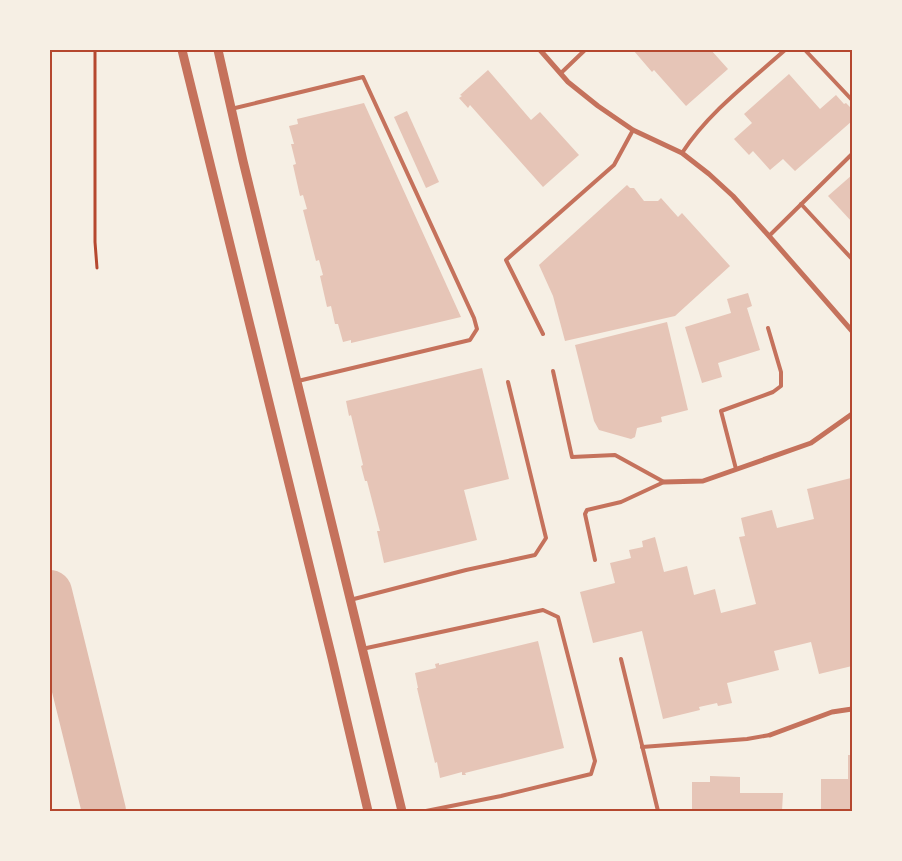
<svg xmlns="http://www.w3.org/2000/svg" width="902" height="861" viewBox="0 0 902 861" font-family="'Fira Sans Condensed',sans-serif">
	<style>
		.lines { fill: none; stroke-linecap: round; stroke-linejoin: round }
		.taxiway { stroke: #e2bdae; stroke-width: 44 }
		.building { fill: #e6c5b7 }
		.path { stroke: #b5482f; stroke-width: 3 }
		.service { stroke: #c5725c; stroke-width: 4 }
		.minor { stroke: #c5725c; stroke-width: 5 }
		.tertiary { stroke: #c5725c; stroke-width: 9 }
		.neatline { fill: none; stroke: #b5482f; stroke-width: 2 }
	</style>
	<rect width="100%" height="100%" fill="#f6efe4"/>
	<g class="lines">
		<polyline class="taxiway" points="50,592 104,811"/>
	</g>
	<g class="building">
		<polygon points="635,50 711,50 728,69 686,106 654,70 652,72 634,51"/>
		<polygon points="488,70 531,120 540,112 579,155 543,187 470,105 468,108 459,98 462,96 460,95"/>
		<polygon points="789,74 820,109 836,95 844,104 846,103 852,109 852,121 795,171 783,159 770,170 753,151 749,155 734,139 752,123 744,114"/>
		<polygon points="364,103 461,317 351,343 351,340 343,342 338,324 335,324 331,306 327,307 320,276 323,275 319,260 316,261 303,210 307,209 303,195 300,196 293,165 296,164 291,144 294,144 289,126 298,124 297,119"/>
		<polygon points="407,111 439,182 426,188 394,117"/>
		<polygon points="852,175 852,222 828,196"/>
		<polygon points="627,185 630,188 634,188 644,201 658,201 661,198 678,217 682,213 730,266 675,316 565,341 553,296 539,265"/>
		<polygon points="748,293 752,306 747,308 760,350 718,363 722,377 702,383 685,327 731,313 727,299"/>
		<polygon points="667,322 688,410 661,417 662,422 637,428 635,437 631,439 599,430 594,421 575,345"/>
		<polygon points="482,368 509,479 464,490 477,540 384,563 377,531 380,531 367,481 365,481 361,466 363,465 351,415 349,416 346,401"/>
		<polygon points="851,478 852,666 819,674 811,642 774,651 779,670 727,683 732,703 718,706 717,703 699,707 700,710 663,719 642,631 593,643 580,592 615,583 610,563 631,558 629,550 643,547 642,541 655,537 664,572 687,566 694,595 715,589 721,613 756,604 739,537 745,536 741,518 772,510 777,528 814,519 807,489"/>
		<polygon points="538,641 564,748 465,773 466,775 462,775 462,772 440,778 437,762 435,763 417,688 418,688 415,673 436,668 435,664 439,663 439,665"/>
		<polygon points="848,755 852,755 852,811 821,811 821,779 848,779"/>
		<polygon points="710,776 740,777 740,793 783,793 782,811 692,811 692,782 710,782"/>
	</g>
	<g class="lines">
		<polyline class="path" points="95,50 95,242 97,268"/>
		<g class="service">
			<polyline points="805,50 852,100"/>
			<polyline points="561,73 585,50"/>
			<polyline points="231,109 363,77 474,318 477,329 470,340 298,381"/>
			<path d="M682,153C708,113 749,82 785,50"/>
			<polyline points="801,204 852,259"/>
			<polyline points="769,236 852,154"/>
			<polyline points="543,334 506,260 614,165 633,130"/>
			<polyline points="553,371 572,457 615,455 664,482"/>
			<polyline points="736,469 721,411 773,392 781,386 781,372 768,328"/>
			<polyline points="595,560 585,514 587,510 621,502 664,482"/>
			<polyline points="350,600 466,570 535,555 546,538 508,382"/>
			<polyline points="362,649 543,610 558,617 595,761 591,774 501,796 426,811"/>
			<polyline points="621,659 658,811"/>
			<polyline points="642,747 747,739 770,735"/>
		</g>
		<g class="minor">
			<polyline points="540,50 568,82 598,106 633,130 682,153 709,174 733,196 769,236 852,331"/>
			<polyline points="664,482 703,481 811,443 852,414"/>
			<polyline points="770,735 832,712 852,709"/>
		</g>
		<g class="tertiary">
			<polyline points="182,50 332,658 368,811"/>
			<polyline points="218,50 243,161 402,811"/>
		</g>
	</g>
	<rect width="902" height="861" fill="none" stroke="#f6efe4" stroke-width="102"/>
	<rect x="51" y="51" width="800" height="759" class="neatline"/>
</svg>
